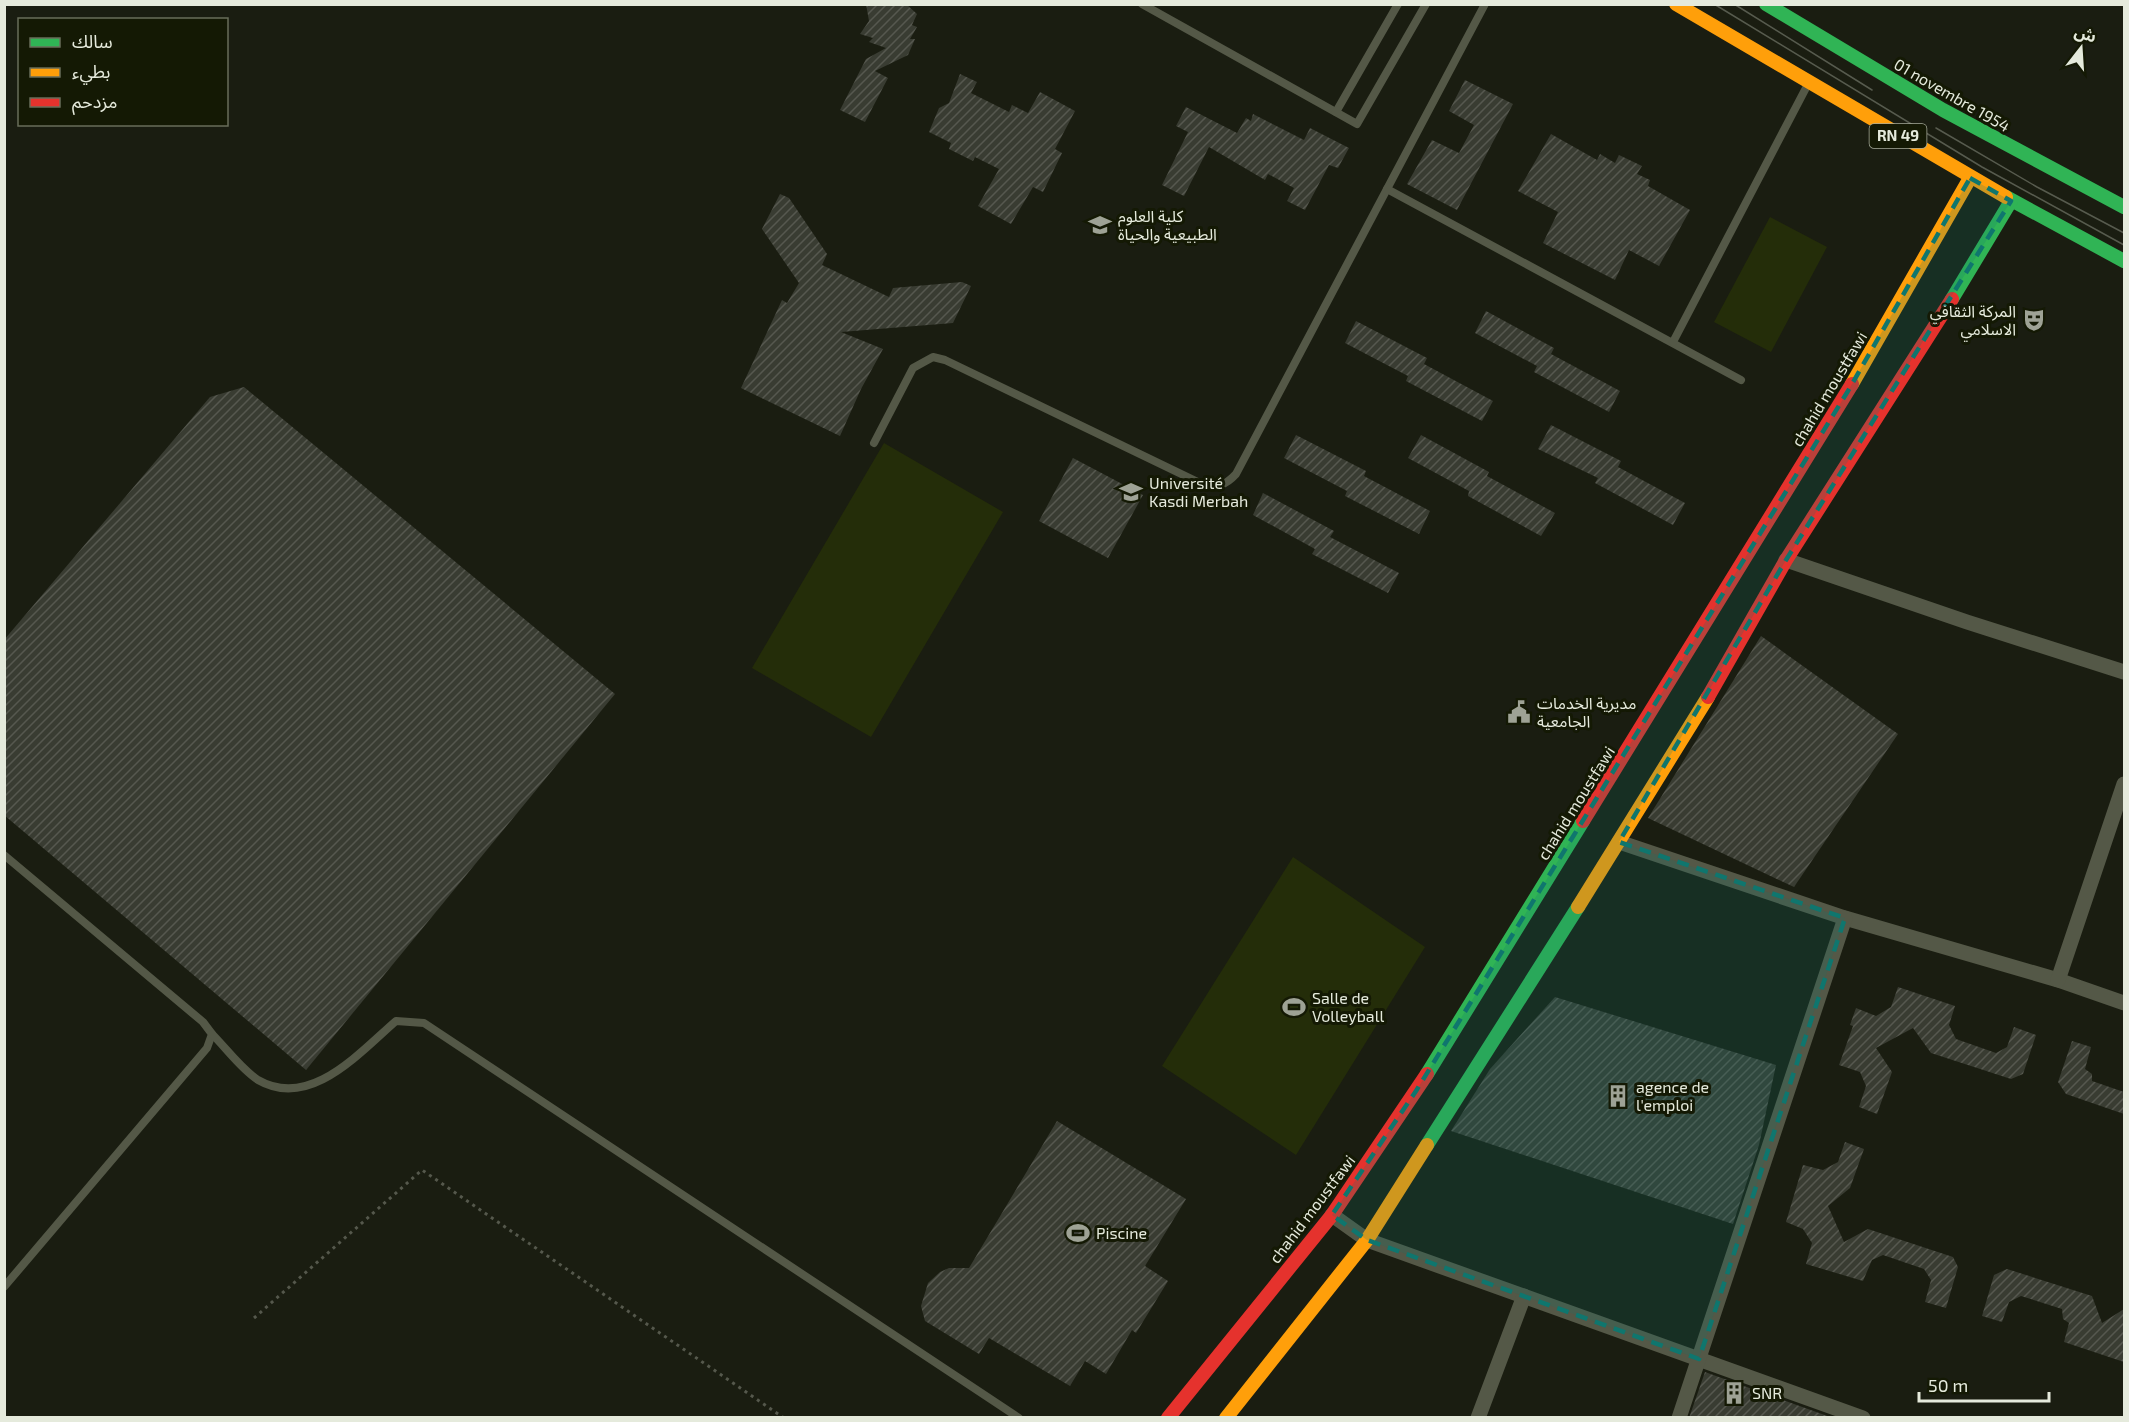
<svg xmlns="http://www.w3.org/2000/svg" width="2129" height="1422" viewBox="0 0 2129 1422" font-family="'Exo 2','Noto Sans Arabic',sans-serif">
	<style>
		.pitch { fill: #242d09 }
		.building { fill: url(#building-hatch) }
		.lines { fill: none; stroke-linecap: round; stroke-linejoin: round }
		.path { stroke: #55584c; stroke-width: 3; stroke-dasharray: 3 4.5; stroke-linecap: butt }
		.lane { stroke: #545847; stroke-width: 8 }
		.street { stroke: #545847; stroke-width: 15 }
		.fast { stroke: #30b455; stroke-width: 14 }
		.slow { stroke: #ff9f0a; stroke-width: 14 }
		.jam { stroke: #e5322d; stroke-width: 14 }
		.tram { stroke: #575b4e; stroke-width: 1.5 }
		.marked { fill: #0f766e; fill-opacity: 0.2; stroke: #0f766e; stroke-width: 4.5; stroke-dasharray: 12 8; stroke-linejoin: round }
		.labels { text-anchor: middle; stroke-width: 6; stroke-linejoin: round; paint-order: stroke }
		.shield { fill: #141904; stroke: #a6ab9b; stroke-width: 1.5 }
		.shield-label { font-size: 15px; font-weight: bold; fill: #e5eadc }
		.street-label { font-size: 16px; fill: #e5eadc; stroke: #141904 }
		.poi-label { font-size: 16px; fill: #e5eadc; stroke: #141904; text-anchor: start }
	</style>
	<defs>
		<pattern id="building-hatch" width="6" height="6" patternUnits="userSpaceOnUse" patternTransform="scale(1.5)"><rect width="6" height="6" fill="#393c32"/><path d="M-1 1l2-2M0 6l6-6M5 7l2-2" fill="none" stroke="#56584f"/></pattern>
	</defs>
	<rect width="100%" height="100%" fill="#1a1d11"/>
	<g class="pitch">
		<polygon points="1770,217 1827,247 1771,352 1714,322"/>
		<polygon points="884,443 1003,512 871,737 752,668"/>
		<polygon points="1293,857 1425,947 1296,1155 1162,1066"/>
	</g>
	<g class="building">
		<polygon points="866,4 906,4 917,14 912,25 917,27 910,39 915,39 908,55 875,71 888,78 865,122 840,110 866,59 886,48 869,42 873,38 860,34 869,21"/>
		<polygon points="960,74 977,82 971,93 1009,112 1012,105 1028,113 1040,92 1075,111 1055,149 1062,153 1043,192 1033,187 1011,224 978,206 999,169 975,157 973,161 949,149 951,143 929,132 939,108 949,103"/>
		<polygon points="1465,80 1513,104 1457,210 1407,184 1432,140 1459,153 1474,125 1449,111"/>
		<polygon points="1186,107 1237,133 1246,118 1251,121 1253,114 1304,140 1310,128 1349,148 1338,168 1329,165 1305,210 1287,201 1294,188 1268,174 1265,180 1209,147 1184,196 1162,185 1188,132 1176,126"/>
		<polygon points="1551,134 1597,160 1600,154 1615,163 1619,155 1642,166 1637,174 1650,180 1648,186 1690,210 1659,266 1629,250 1615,280 1543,243 1558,212 1518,191"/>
		<polygon points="780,194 789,198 827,254 822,265 889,297 893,288 962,282 971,286 953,323 841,332 883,349 861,389 840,436 741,388 782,300 787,303 799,283 762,229"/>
		<polygon points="1486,311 1554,348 1551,354 1620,391 1609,412 1534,372 1537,366 1475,333"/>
		<polygon points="1356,321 1427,358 1424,364 1493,401 1482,421 1406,381 1408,376 1345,343"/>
		<polygon points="244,387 615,694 306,1070 4,815 4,640 210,397"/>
		<polygon points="1551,425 1621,461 1618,467 1685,503 1673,525 1595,483 1598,478 1538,449"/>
		<polygon points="1296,435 1366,471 1364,476 1430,511 1419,534 1345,496 1347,491 1284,458"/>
		<polygon points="1421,435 1489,472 1487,476 1555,513 1541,536 1468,496 1469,491 1408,458"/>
		<polygon points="1073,458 1143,495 1108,558 1039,521"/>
		<polygon points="1263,493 1334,531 1330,537 1399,573 1388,593 1312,554 1315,549 1253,515"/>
		<polygon points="1761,636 1898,734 1794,887 1648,818"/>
		<polygon points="1898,987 1955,1006 1949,1025 1956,1039 1996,1053 2007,1047 2014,1027 2036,1035 2023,1074 2011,1079 1931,1053 1913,1028 1876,1048 1892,1072 1877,1114 1859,1107 1866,1086 1860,1072 1839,1065 1853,1026 1850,1025 1856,1008 1876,1016 1891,1007"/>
		<polygon points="1555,997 1776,1065 1759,1145 1733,1224 1451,1131 1490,1069"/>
		<polygon points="2072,1041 2091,1047 2085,1069 2092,1074 2092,1081 2124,1092 2124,1114 2066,1094 2058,1082"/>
		<polygon points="1057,1121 1186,1199 1145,1266 1168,1281 1136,1333 1132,1330 1106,1374 1085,1361 1070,1386 989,1338 979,1354 925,1321 921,1306 928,1283 940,1272 949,1268 969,1268"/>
		<polygon points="1845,1142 1864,1149 1850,1188 1828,1206 1844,1242 1868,1229 1953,1257 1958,1267 1946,1308 1925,1302 1931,1280 1924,1269 1883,1255 1872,1260 1863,1281 1806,1264 1812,1243 1803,1229 1786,1222 1803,1165 1823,1170 1838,1162"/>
		<polygon points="2007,1269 2092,1296 2102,1323 2124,1309 2124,1362 2064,1342 2069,1323 2063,1319 2062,1309 2021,1296 2009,1302 2002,1322 1982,1316 1994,1275"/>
		<polygon points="1705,1372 1833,1418 1689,1418"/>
	</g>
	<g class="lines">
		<polyline class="path" points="254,1318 422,1170 784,1418"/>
		<g class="lane">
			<polyline points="1142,4 1357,124 1426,4"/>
			<polyline points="1336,112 1398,4"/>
			<polyline points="1387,189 1741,380"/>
			<polyline points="1673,342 1807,86"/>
			<path d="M874,443L913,368L933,357L945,360L1202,484C1218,487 1225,486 1236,474L1485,4"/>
			<polyline points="4,855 203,1022 212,1034 207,1048 4,1287"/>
			<path d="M212,1034C226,1048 241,1069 258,1080C310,1110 359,1053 396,1021L424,1023L1019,1418"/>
		</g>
		<g class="street">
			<polyline points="1786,560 1967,622 2124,672"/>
			<polyline points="1619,842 1845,918 2058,980 2124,1003"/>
			<polyline points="2058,980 2124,784"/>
			<polyline points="1332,1215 1367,1240 1863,1418"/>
			<polyline points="1478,1418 1524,1296"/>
			<polyline points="1679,1418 1845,918"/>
		</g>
		<g class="fast">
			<polyline points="1766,4 1943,110 2124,207"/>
			<polyline points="2006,197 2124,261"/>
			<polyline points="1952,299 2011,201"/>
			<polyline points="1427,1074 1583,821"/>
			<polyline points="1427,1145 1578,907"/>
		</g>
		<g class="slow">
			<polyline points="1676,4 2006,197"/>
			<polyline points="1852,384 1970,178"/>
			<polyline points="1578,907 1708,697"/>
			<polyline points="1226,1418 1367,1240 1427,1145"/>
		</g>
		<g class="jam">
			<polyline points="1708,697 1786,560 1952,299"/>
			<polyline points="1583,821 1852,384"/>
			<polyline points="1168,1418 1332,1215 1427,1074"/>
		</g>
		<g class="tram">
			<polyline points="1714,4 1982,167 2124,245"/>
			<polyline points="1734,4 1872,90"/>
			<polyline points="1936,128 2037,187 2124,233"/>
		</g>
	</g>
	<path class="marked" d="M1970,178L2011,201L1786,560L1619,842L1845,918L1699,1359L1367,1240L1332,1215L1416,1091L1848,391Z"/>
	<defs>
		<g id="university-bare" transform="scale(1.8)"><path d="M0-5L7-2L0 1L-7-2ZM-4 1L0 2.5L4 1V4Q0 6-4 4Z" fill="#9ea295" stroke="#141904" stroke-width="2.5" paint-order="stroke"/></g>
		<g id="theatre-bare" transform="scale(1.8)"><path d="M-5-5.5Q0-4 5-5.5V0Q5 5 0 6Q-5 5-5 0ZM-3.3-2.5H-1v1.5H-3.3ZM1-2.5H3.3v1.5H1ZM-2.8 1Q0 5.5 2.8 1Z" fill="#9ea295" stroke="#141904" stroke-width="2.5" paint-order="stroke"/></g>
		<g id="civic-bare" transform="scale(1.8)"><path d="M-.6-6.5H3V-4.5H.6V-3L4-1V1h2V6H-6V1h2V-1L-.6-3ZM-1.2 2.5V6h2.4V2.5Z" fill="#9ea295" stroke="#141904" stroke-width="2.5" paint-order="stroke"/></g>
		<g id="stadium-bare" transform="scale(1.8)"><path d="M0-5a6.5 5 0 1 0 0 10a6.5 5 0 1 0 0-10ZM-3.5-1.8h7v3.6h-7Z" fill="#9ea295" stroke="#141904" stroke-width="2.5" paint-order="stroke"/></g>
		<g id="building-bare" transform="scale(1.8)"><path d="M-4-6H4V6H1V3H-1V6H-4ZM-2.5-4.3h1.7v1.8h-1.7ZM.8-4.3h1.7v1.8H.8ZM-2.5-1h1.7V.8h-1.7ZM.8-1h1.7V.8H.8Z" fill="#9ea295" stroke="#141904" stroke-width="2.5" paint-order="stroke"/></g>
	</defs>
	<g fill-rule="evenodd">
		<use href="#university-bare" x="1100" y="225"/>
		<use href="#theatre-bare" x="2034" y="320"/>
		<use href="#university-bare" x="1131" y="492"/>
		<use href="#civic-bare" x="1519" y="712"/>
		<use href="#stadium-bare" x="1294" y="1007"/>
		<use href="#building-bare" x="1618" y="1096"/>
		<use href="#stadium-bare" x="1078" y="1233"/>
		<use href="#building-bare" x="1734" y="1393"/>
	</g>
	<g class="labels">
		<rect class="shield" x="1869.5" y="124" width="57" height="24" rx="4.5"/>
		<g class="shield-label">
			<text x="1898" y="141">RN 49</text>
		</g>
		<g class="street-label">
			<text transform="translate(1952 95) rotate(30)" y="6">01 novembre 1954</text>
			<text transform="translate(1829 389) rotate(-59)" y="6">chahid moustfawi</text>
			<text transform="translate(1576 803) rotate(-58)" y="6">chahid moustfawi</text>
			<text transform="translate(1312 1209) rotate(-53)" y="6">chahid moustfawi</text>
		</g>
		<g class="poi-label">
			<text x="1118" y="222">كلية العلوم<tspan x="1118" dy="18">الطبيعية والحياة</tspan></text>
			<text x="2016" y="317" text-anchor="end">المركة الثقافي<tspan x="2016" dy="18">الاسلامي</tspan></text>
			<text x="1149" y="489">Université<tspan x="1149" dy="18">Kasdi Merbah</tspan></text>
			<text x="1537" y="709">مديرية الخدمات<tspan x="1537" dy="18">الجامعية</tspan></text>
			<text x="1312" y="1004">Salle de<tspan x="1312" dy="18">Volleyball</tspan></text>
			<text x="1636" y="1093">agence de<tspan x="1636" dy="18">l'emploi</tspan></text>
			<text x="1096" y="1239">Piscine</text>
			<text x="1752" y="1399">SNR</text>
		</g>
	</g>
	<rect width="2129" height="1422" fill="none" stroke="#e5eadc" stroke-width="12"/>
	<rect x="18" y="18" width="210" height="108" fill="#141904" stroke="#686d5a" stroke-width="1.5"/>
	<rect x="30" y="38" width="30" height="9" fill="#30b455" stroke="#686d5a" stroke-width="1.5"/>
	<text x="72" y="48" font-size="18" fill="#e5eadc">سالك</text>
	<rect x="30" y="68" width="30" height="9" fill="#ff9f0a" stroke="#686d5a" stroke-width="1.5"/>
	<text x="72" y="78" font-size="18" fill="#e5eadc">بطيء</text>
	<rect x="30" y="98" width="30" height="9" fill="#e5322d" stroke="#686d5a" stroke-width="1.5"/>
	<text x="72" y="108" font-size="18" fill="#e5eadc">مزدحم</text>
	<g transform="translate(2081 48) rotate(17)" stroke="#141904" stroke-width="4.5" paint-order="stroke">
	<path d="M0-4.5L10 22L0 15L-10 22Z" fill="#e5eadc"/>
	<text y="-9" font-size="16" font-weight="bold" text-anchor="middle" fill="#e5eadc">ش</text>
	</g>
	<path d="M1919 1392v9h130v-9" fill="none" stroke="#e5eadc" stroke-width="3"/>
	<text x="1928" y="1392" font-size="18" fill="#e5eadc" stroke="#141904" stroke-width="4.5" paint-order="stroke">50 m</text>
</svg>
